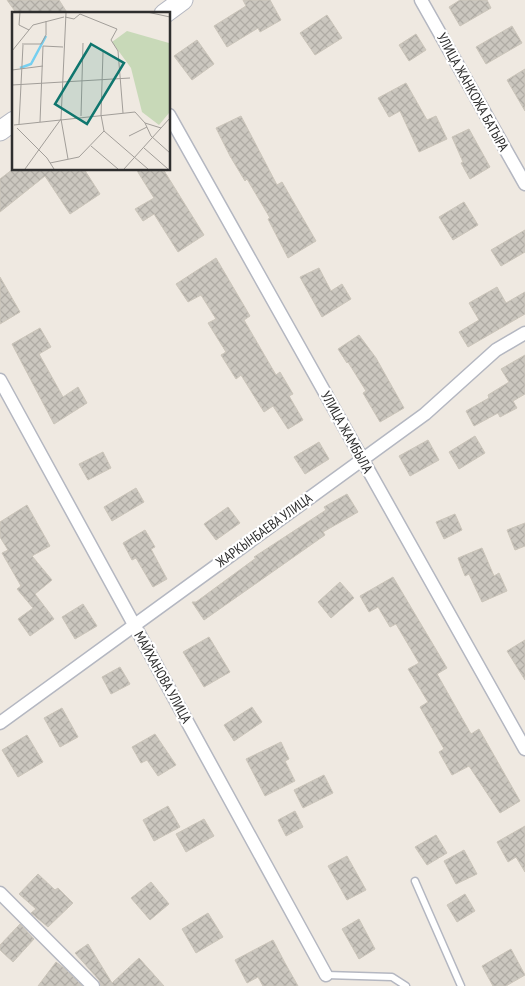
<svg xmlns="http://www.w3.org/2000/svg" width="525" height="986" viewBox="0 0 525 986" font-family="'PT Sans Narrow',sans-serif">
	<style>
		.building { fill: url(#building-cross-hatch); stroke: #cbc5ba }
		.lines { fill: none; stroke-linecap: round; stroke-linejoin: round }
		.lane-casing { stroke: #b4b7c1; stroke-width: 9 }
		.street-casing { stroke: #b4b7c1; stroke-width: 15 }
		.secondary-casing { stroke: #b4b7c1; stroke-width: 21 }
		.lane { stroke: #fff; stroke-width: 6 }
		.street { stroke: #fff; stroke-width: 12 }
		.secondary { stroke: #fff; stroke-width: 19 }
		.labels { text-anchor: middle; stroke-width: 4.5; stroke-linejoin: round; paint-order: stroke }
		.street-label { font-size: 14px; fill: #2e2e2e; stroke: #fff }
		.inset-river { fill: none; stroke: #75cff0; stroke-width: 2.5 }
		.inset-road { fill: none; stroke: #a29e99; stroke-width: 1 }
		.view { fill: #0f766e; fill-opacity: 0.15; stroke: #0f766e; stroke-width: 2.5 }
		.inset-edge { fill: none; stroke: #2e2e2e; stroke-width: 2.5 }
	</style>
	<defs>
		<pattern id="building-cross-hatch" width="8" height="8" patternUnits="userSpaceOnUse" patternTransform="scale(1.25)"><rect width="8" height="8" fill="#cbc7bf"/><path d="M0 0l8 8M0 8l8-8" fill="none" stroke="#afaba4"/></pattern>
	</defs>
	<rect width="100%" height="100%" fill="#efe9e1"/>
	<g class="building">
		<polygon points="7,0 59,0 68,14 17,14"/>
		<polygon points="243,0 270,0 281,20 260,32 258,28 227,47 214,26 246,6"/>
		<polygon points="460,0 487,0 491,8 460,26 449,7"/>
		<polygon points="327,15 342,38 315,55 300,33"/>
		<polygon points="512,26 522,43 486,64 476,47"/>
		<polygon points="416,34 426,50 409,61 399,45"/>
		<polygon points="197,40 214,64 192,80 174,56"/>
		<polygon points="525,69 525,111 507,80"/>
		<polygon points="406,83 427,120 436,116 447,139 419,152 400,111 389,117 378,98"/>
		<polygon points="241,116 277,185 282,182 316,241 288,258 268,219 270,218 247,179 245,181 230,156 216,128"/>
		<polygon points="469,129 490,167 470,179 461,163 463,162 452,137"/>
		<polygon points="13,169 84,169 100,194 70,214 45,176 0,212 0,179"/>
		<polygon points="136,169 163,169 204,235 178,252 154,214 143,221 135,209 154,198"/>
		<polygon points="464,202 478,225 453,240 439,217"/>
		<polygon points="525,230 525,252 501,266 491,250"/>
		<polygon points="216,258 250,316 244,320 276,375 280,372 293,394 289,396 303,420 288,429 273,406 264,412 241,375 236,379 221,355 226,352 208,323 216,319 201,295 188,302 176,284"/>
		<polygon points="319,268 331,291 342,284 351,299 322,317 300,277"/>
		<polygon points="0,277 20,312 0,324"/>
		<polygon points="497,287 506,303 525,292 525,314 468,347 459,332 479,320 469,303"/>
		<polygon points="40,328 51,347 39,354 63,397 78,387 87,403 54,424 12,344"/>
		<polygon points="359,335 376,358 404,408 380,422 363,393 366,391 348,362 347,363 338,349"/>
		<polygon points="525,355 525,394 513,401 517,408 500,417 498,413 474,426 466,411 489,398 488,395 509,382 501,369"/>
		<polygon points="475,436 485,453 459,469 449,452"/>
		<polygon points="428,440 439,460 410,476 399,456"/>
		<polygon points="319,442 329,459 305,474 294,457"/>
		<polygon points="103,452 111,468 88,480 79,464"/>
		<polygon points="136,488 144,502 112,521 104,507"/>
		<polygon points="347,494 358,512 323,532 325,535 204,620 192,602 196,602 256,558 254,557 326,510 324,507"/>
		<polygon points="27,505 50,546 32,556 52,580 35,594 54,619 30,636 18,619 33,608 17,589 21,586 2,553 8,550 0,537 0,522"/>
		<polygon points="228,507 240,523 216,540 204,524"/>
		<polygon points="455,514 462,530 444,539 436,522"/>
		<polygon points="525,523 525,546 515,550 507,530"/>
		<polygon points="145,530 155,547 151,549 167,579 153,587 136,558 132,560 123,543"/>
		<polygon points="482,548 494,576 499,573 507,591 482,602 469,574 465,576 458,558"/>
		<polygon points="393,577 447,668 437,674 471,734 479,729 520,801 500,813 469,766 452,775 439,752 444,749 420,707 428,702 408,669 419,663 396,624 390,627 378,607 369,612 360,596"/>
		<polygon points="340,582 354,598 331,618 318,602"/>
		<polygon points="83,604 97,626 75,639 62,617"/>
		<polygon points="209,637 230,672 204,687 183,652"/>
		<polygon points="525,640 525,680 507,651"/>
		<polygon points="120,667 130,684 111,694 102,677"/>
		<polygon points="252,707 262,722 234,741 224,725"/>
		<polygon points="62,708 78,737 60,747 44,718"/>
		<polygon points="155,734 176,765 158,776 147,760 141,763 132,747"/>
		<polygon points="27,735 43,762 18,777 2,750"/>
		<polygon points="281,742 289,759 285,761 295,781 265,796 246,759"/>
		<polygon points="324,775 333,793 303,808 294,790"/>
		<polygon points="168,806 180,827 154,841 143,820"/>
		<polygon points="295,811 303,827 286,836 278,820"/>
		<polygon points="204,819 214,836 186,852 176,834"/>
		<polygon points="525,826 525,872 516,857 508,862 497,842"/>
		<polygon points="436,835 447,853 427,865 415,847"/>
		<polygon points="464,850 477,874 456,884 444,861"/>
		<polygon points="347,856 366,890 347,900 328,866"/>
		<polygon points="38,874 55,890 58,888 73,903 48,927 31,913 36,909 19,894"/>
		<polygon points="151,882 169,904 150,920 131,898"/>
		<polygon points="465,894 475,911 457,922 447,905"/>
		<polygon points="208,913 223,937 196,953 182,929"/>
		<polygon points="359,919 375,949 359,959 342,929"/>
		<polygon points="20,924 34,939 13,962 0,950 0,945"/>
		<polygon points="273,940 285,963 298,986 263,986 258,977 247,983 235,960"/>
		<polygon points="88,944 112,983 139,958 164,986 101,986 99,980 75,953"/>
		<polygon points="511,949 525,975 506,986 493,986 482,966"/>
		<polygon points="56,962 64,968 82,986 38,986"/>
	</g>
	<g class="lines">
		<g class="lane-casing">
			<g id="lane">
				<polyline points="415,881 461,986"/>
				<polyline points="326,975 392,977 406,986"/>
			</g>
		</g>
		<g class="street-casing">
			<g id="street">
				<polyline points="421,0 525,184"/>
				<polyline points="169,115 525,749"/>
				<polyline points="0,380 326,975"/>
				<polyline points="0,723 425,414 496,350 525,333"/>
				<polyline points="0,893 93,986"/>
			</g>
		</g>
		<g class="secondary-casing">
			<g id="secondary">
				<polyline points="164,14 183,0"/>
				<polyline points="0,131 14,121"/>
			</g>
		</g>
		<use href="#lane" class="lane"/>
		<use href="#street" class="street"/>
		<use href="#secondary" class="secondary"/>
	</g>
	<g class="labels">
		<g class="street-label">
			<text transform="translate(473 92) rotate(61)" y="5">УЛИЦА ЖАНКОЖА БАТЫРА</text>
			<text transform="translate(347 432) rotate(61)" y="5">УЛИЦА ЖАМБЫЛА</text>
			<text transform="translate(264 530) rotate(-36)" y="5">ЖАРКЫНБАЕВА УЛИЦА</text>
			<text transform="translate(163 677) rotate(61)" y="5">МАЙХАНОВА УЛИЦА</text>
		</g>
	</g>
	<g transform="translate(12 12)">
		<rect width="158" height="158" fill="#efe9e1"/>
		<path d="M115,19L157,31V101L147,113L130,100L119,56L100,30Z" fill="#c8d9b8"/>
		<path class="inset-river" d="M8,56L19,52L34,24"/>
		<path class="inset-road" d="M8,0L7,13L17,18M135,0L158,5M53,5L62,7L68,2L105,17L99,28L106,39L111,101M10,32H29L34,23V9M0,39L21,13L52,5M91,40L89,103L92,119L136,157M0,58L31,54M0,73L118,66M69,104L71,31M49,107L56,147M28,110L31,34L51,35M133,111L139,124L158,141M7,112L11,33M2,113L123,100L133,111L149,116M5,116L35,146L42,157M117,124L135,115M79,134L106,157M132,136L156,157M38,151L67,145L92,119M13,157L49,107L54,1M112,157L158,106"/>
		<path class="view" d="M79,32L112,51L75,112L43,92Z"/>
		<rect width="158" height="158" class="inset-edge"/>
	</g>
</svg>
